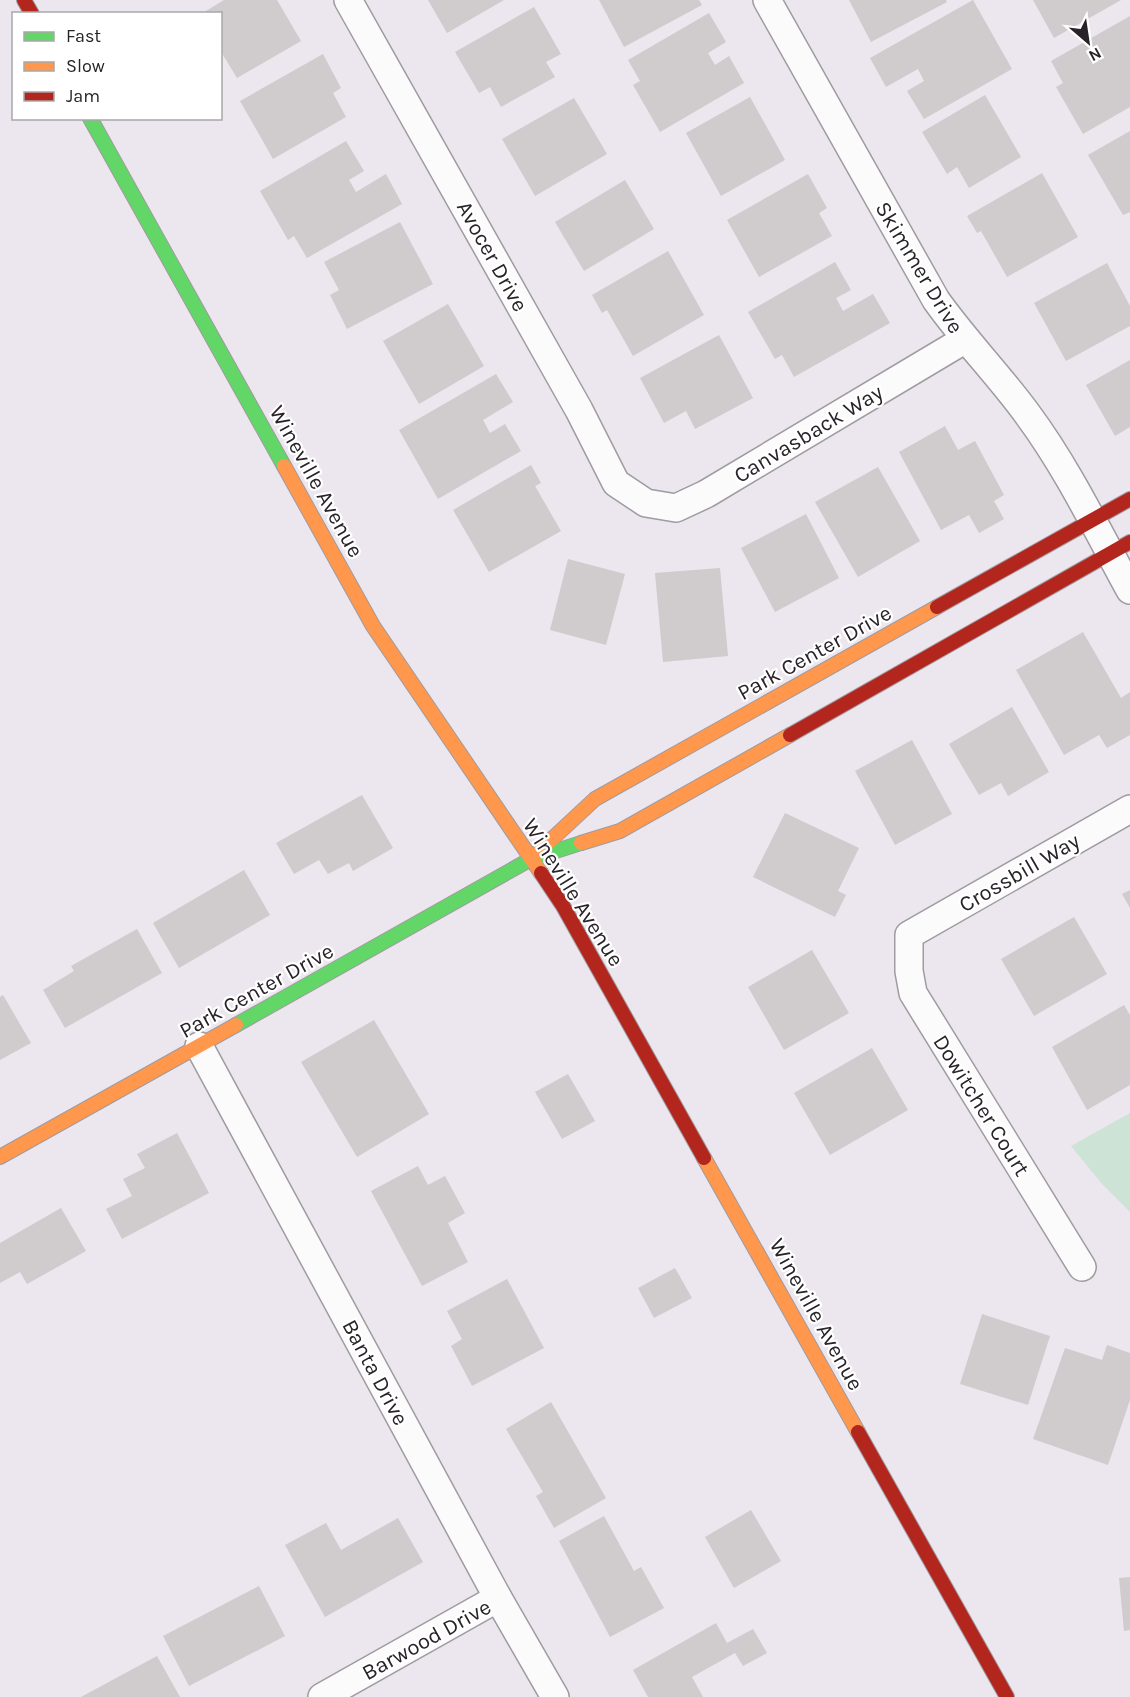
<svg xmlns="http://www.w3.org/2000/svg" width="1130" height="1697" viewBox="0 0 1130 1697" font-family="Karla,sans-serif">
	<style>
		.green { fill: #cde3d5 }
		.building { fill: #d0cbcc }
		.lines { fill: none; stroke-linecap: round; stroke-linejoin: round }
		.street-casing { stroke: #9f9ba0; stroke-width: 30 }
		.fast-casing { stroke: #9f9ba0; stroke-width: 16 }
		.slow-casing { stroke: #9f9ba0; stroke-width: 16 }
		.jam-casing { stroke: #9f9ba0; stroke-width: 16 }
		.street { stroke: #fcfbfc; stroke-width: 27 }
		.fast { stroke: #63d668; stroke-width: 14 }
		.slow { stroke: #ff974d; stroke-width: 14 }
		.jam { stroke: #b3261e; stroke-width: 14 }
		.labels { text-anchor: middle; stroke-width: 4.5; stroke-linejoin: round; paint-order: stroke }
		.street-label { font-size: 22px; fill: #272328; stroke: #fff }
	</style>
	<rect width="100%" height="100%" fill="#ece6ee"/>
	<polygon class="green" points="1130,1113 1130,1212 1103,1185 1071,1146"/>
	<g class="building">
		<polygon points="224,0 277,0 301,41 237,78 220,50 220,14 201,14"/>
		<polygon points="428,0 504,0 447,33"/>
		<polygon points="599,0 699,0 702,5 624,47"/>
		<polygon points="849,0 946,0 947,2 871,42"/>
		<polygon points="973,0 1012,69 924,119 907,91 924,81 918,69 886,87 870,58"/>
		<polygon points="1033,0 1121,0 1054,38"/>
		<polygon points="534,7 561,54 546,62 555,77 501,107 490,87 479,93 455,52"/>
		<polygon points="709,13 726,42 708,53 715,65 729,56 744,83 660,132 633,85 640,81 628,60"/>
		<polygon points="1130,16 1130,107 1083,134 1056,87 1063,83 1051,61"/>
		<polygon points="323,54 341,88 333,93 346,117 273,159 240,101"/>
		<polygon points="985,95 1021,157 969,188 957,167 947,174 922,132"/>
		<polygon points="750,97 785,160 721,196 686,133"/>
		<polygon points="574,98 607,154 535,196 502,139"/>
		<polygon points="1130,131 1130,212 1123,215 1088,155"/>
		<polygon points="346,141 364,171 349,180 356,192 386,174 402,204 307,258 294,236 288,240 260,191"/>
		<polygon points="1042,173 1078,237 1007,277 981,231 977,233 967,216"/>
		<polygon points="808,174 827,208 819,213 832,236 759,277 727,220"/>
		<polygon points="625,180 654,229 584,271 555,222"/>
		<polygon points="400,222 433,284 347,329 330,295 339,290 324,262"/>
		<polygon points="668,251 704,315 633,356 607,310 602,313 592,295"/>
		<polygon points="835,262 851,290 836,298 843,311 873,294 890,323 794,377 782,355 775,359 748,312"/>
		<polygon points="1107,263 1130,306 1130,326 1066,361 1034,303"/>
		<polygon points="448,304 484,366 419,404 383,341"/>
		<polygon points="719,335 753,398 695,429 686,411 664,423 640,378"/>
		<polygon points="1130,360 1130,427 1115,436 1086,385"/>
		<polygon points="496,374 513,402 483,420 490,433 505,424 521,451 438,499 399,430"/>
		<polygon points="945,426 958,450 975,441 1004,495 994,501 1004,519 979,533 969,515 941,530 899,452"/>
		<polygon points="531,465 541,483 535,486 561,531 489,572 453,510"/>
		<polygon points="878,467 920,541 858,577 815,502"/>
		<polygon points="806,514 839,578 775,612 741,548"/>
		<polygon points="568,559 625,574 606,645 550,630"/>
		<polygon points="720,568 728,656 663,662 655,573"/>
		<polygon points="1083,632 1121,698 1130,692 1130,735 1107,748 1099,735 1064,755 1016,670"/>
		<polygon points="1012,707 1049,772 1008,796 1001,783 979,795 949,744"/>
		<polygon points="912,740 952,814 895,845 855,771"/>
		<polygon points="362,795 393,848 353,871 349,863 328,874 319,860 294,874 276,843"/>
		<polygon points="785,813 859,848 838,891 846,895 835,917 753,877"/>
		<polygon points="244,870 270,915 179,968 153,923"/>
		<polygon points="1130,890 1130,908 1122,894"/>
		<polygon points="1074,917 1107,974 1034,1016 1001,959"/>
		<polygon points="137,929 162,973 65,1028 43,990 74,971 71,966"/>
		<polygon points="812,950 849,1013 784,1050 748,987"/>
		<polygon points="3,995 31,1043 0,1060 0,997"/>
		<polygon points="1124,1005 1130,1015 1130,1085 1087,1110 1052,1047"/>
		<polygon points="374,1020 429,1114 357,1157 301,1062"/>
		<polygon points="872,1048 908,1110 830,1155 794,1093"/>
		<polygon points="568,1074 595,1121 562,1139 535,1092"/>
		<polygon points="177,1133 209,1193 122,1239 106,1209 132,1196 123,1179 145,1168 137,1154"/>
		<polygon points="418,1166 428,1185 445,1176 465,1213 448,1223 468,1262 422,1286 371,1191"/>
		<polygon points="61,1208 86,1251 27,1284 20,1272 0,1283 0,1243"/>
		<polygon points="675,1268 692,1298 654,1318 638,1288"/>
		<polygon points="507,1279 544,1348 472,1386 451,1346 462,1339 447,1311"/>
		<polygon points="982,1314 1050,1336 1028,1405 960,1384"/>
		<polygon points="1107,1345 1130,1353 1130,1400 1108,1465 1033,1439 1065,1348 1102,1360"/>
		<polygon points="551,1402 606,1498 554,1528 536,1496 543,1492 506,1429"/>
		<polygon points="751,1510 781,1561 734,1588 705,1537"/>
		<polygon points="604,1516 634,1571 641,1567 664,1608 610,1637 559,1541"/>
		<polygon points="398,1518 423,1562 325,1617 285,1545 326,1523 341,1550"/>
		<polygon points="1130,1577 1130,1630 1124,1631 1119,1578"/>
		<polygon points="259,1586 285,1636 189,1686 163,1636"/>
		<polygon points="716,1623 727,1643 753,1629 767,1653 743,1666 735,1653 692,1677 703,1697 648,1697 633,1670"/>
		<polygon points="157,1656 180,1697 81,1697"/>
	</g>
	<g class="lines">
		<g class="street-casing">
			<g id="street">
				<polyline points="348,0 579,410 616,483 646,503 676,508 706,494 964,340"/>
				<path d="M767,0L936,300C965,341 999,375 1028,415C1068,469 1098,532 1130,590"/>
				<polyline points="199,1046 498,1598 555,1697"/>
				<polyline points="1082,1267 913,993 909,971 909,935 1130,809"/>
				<polyline points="322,1697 498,1598"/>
			</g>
		</g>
		<g class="fast-casing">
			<g id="fast">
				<polyline points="90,118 284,466"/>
				<polyline points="236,1025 531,859 581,843"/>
			</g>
		</g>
		<g class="slow-casing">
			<g id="slow">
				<polyline points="284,466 373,626 541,873"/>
				<polyline points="581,843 620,831 790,735"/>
				<polyline points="538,852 595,799 937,607"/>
				<polyline points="0,1157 236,1025"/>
				<polyline points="704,1158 858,1432"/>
			</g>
		</g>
		<g class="jam-casing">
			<g id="jam">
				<polyline points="24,0 32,14"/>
				<polyline points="937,607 1130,499"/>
				<polyline points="790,735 1130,542"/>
				<polyline points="541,873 563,906 704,1158"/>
				<polyline points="858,1432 1007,1697"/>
			</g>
		</g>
		<use href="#street" class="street"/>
		<use href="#fast" class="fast"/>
		<use href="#slow" class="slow"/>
		<use href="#jam" class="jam"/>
	</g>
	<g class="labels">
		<g class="street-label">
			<text transform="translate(493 256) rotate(61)" y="8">Avocer Drive</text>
			<text transform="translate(920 267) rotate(59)" y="8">Skimmer Drive</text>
			<text transform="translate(808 433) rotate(-31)" y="8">Canvasback Way</text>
			<text transform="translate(317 481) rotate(61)" y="8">Wineville Avenue</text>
			<text transform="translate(814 652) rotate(-29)" y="8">Park Center Drive</text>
			<text transform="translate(1019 872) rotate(-30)" y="8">Crossbill Way</text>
			<text transform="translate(574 892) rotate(58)" y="8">Wineville Avenue</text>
			<text transform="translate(256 990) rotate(-29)" y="8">Park Center Drive</text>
			<text transform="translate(982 1105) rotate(58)" y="8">Dowitcher Court</text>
			<text transform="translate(817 1314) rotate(61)" y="8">Wineville Avenue</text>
			<text transform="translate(376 1372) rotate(62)" y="8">Banta Drive</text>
			<text transform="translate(426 1639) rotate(-29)" y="8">Barwood Drive</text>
		</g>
	</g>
	<rect x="12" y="12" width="210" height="108" fill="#ffffff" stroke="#a9a7a9" stroke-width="1.5"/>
	<rect x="24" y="32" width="30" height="9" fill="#63d668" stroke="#a9a7a9" stroke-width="1.5"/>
	<text x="66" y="42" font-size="18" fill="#272328">Fast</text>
	<rect x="24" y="62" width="30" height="9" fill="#ff974d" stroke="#a9a7a9" stroke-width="1.5"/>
	<text x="66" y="72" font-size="18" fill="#272328">Slow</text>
	<rect x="24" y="92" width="30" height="9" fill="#b3261e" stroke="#a9a7a9" stroke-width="1.5"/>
	<text x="66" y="102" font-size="18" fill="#272328">Jam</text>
	<g transform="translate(1088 42) rotate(151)" stroke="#ffffff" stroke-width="4.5" paint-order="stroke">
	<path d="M0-4.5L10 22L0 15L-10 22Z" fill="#272328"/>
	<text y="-9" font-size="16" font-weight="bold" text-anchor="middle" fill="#272328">N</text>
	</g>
</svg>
